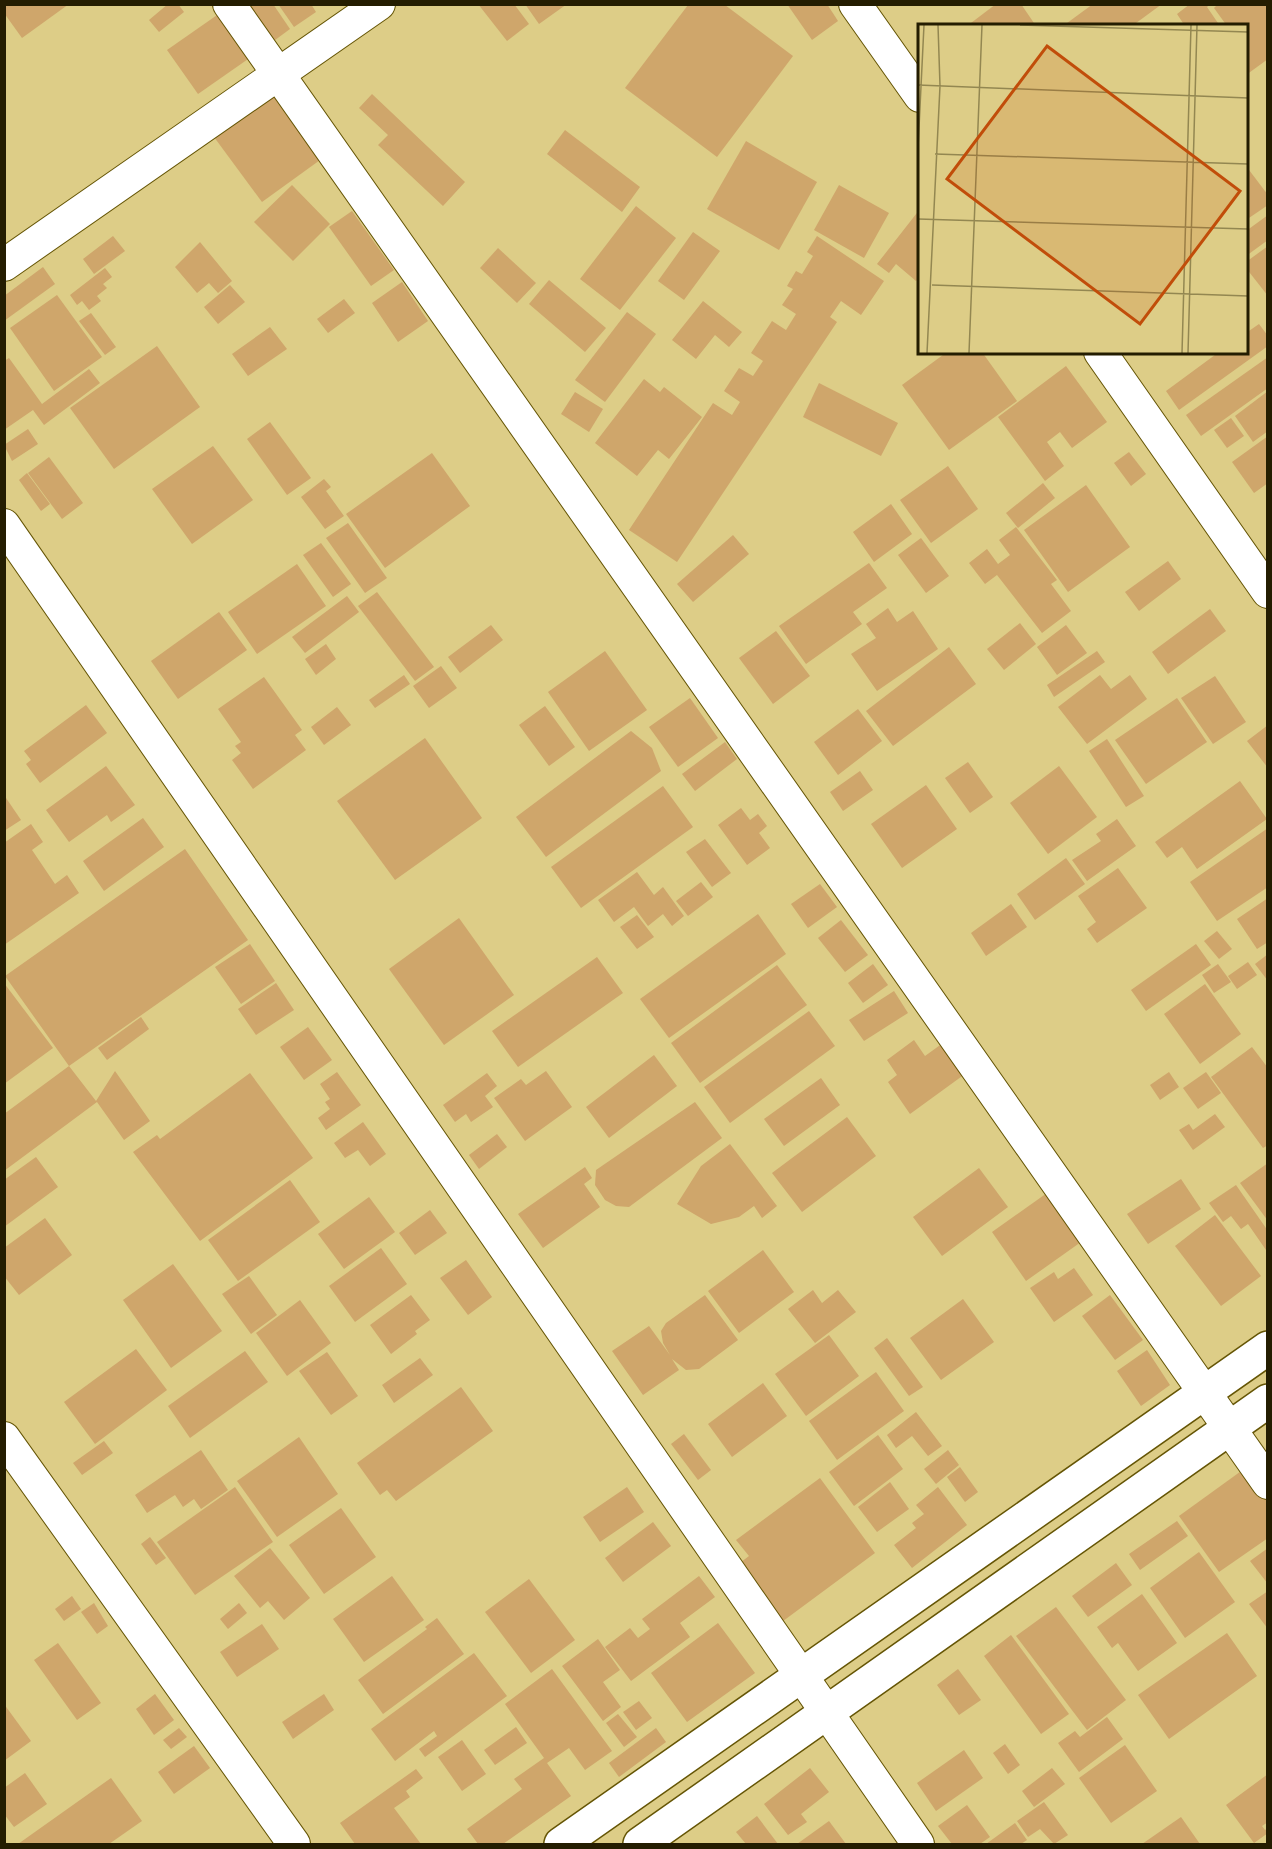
<svg xmlns="http://www.w3.org/2000/svg" width="1272" height="1849" viewBox="0 0 1272 1849" font-family="Poppins,sans-serif">
	<style>
		.building { fill: #cfa66b }
		.lines { fill: none; stroke-linecap: round; stroke-linejoin: round }
		.minor-casing { stroke: #655505; stroke-width: 34 }
		.tertiary-casing { stroke: #655505; stroke-width: 36 }
		.minor { stroke: #fff; stroke-width: 32 }
		.tertiary { stroke: #fff; stroke-width: 33 }
		.inset-road { fill: none; stroke: #938751; stroke-width: 1.5 }
		.view { fill: #c14d0a; fill-opacity: 0.15; stroke: #c14d0a; stroke-width: 3 }
		.inset-edge { fill: none; stroke: #241d01; stroke-width: 3 }
	</style>
	<rect width="100%" height="100%" fill="#ddcd87"/>
	<g class="building">
		<polygon points="4,4 69,4 22,38 4,13"/>
		<polygon points="168,4 178,4 184,12 159,32 149,20"/>
		<polygon points="244,4 273,4 290,29 271,43"/>
		<polygon points="278,4 311,4 316,12 294,27"/>
		<polygon points="478,4 514,4 529,24 507,41"/>
		<polygon points="525,4 567,4 539,24"/>
		<polygon points="787,4 827,4 838,21 812,40"/>
		<polygon points="996,4 1021,4 1036,26 967,26"/>
		<polygon points="1093,4 1162,4 1132,26 1063,26"/>
		<polygon points="1190,4 1210,4 1207,7 1220,26 1185,26 1177,14"/>
		<polygon points="1218,4 1268,6 1268,59 1246,75 1246,26 1227,26 1214,8"/>
		<polygon points="688,5 725,5 793,56 717,157 625,88"/>
		<polygon points="220,13 251,57 198,94 167,50"/>
		<polygon points="280,90 327,155 262,202 214,137"/>
		<polygon points="372,94 465,182 443,206 378,145 388,135 359,108"/>
		<polygon points="565,130 640,187 622,212 547,154"/>
		<polygon points="746,141 817,182 779,250 707,209"/>
		<polygon points="1246,166 1268,195 1268,205 1246,220"/>
		<polygon points="292,185 330,224 293,261 254,222"/>
		<polygon points="839,185 889,213 864,258 814,230"/>
		<polygon points="636,206 676,238 620,310 580,279"/>
		<polygon points="920,209 920,277 916,281 896,264 889,273 877,264"/>
		<polygon points="352,211 394,270 371,286 329,227"/>
		<polygon points="1268,215 1268,240 1246,256 1246,231"/>
		<polygon points="693,232 720,251 684,300 658,281"/>
		<polygon points="113,236 125,251 94,274 83,259"/>
		<polygon points="817,236 884,281 861,315 841,301 830,317 837,322 677,562 629,530 713,403 732,415 740,402 724,391 739,368 753,376 763,361 751,353 772,321 786,330 796,314 782,305 793,289 787,286 796,271 802,274 813,256 807,252"/>
		<polygon points="200,242 232,281 218,293 209,283 197,293 175,267"/>
		<polygon points="1268,246 1268,296 1246,268 1246,262"/>
		<polygon points="498,248 536,283 517,303 480,268"/>
		<polygon points="43,267 55,284 4,321 4,296"/>
		<polygon points="105,268 112,277 103,284 107,288 97,296 101,301 89,310 82,301 77,305 70,295"/>
		<polygon points="549,280 606,328 585,352 529,304"/>
		<polygon points="402,282 428,321 398,342 372,303"/>
		<polygon points="230,285 245,302 218,324 204,307"/>
		<polygon points="57,295 102,357 54,391 10,328"/>
		<polygon points="344,299 355,313 328,333 317,319"/>
		<polygon points="703,301 742,332 729,347 715,335 696,359 672,340"/>
		<polygon points="627,312 656,334 605,402 575,380"/>
		<polygon points="91,313 116,347 105,355 79,321"/>
		<polygon points="1259,324 1268,336 1268,346 1179,410 1166,391 1219,352 1246,352 1246,333"/>
		<polygon points="270,327 287,349 248,376 232,354"/>
		<polygon points="157,346 200,407 114,469 70,408"/>
		<polygon points="947,352 982,352 1017,401 949,450 902,385"/>
		<polygon points="1268,357 1268,388 1201,436 1186,415"/>
		<polygon points="9,358 42,404 89,369 100,383 44,425 33,410 4,430 4,361"/>
		<polygon points="1066,366 1107,422 1072,448 1060,432 1047,442 1064,466 1045,481 998,417"/>
		<polygon points="644,379 660,392 664,387 702,417 669,459 658,450 637,476 595,443"/>
		<polygon points="819,383 898,423 881,456 803,417"/>
		<polygon points="1268,391 1268,431 1253,442 1235,416"/>
		<polygon points="575,392 603,409 589,432 561,414"/>
		<polygon points="1231,418 1244,436 1227,448 1214,430"/>
		<polygon points="270,422 311,478 287,495 247,439"/>
		<polygon points="28,429 38,444 12,461 4,445"/>
		<polygon points="1268,436 1268,483 1254,493 1232,462"/>
		<polygon points="213,446 253,500 192,544 152,489"/>
		<polygon points="1129,452 1146,474 1131,486 1114,463"/>
		<polygon points="432,453 470,506 385,568 346,514"/>
		<polygon points="49,457 83,503 62,519 28,473"/>
		<polygon points="948,466 978,509 931,543 900,500"/>
		<polygon points="27,473 50,504 41,511 19,480"/>
		<polygon points="324,479 331,487 326,491 344,516 325,529 301,497"/>
		<polygon points="1043,483 1055,498 1018,528 1006,513"/>
		<polygon points="1086,485 1130,547 1068,592 1024,530"/>
		<polygon points="891,504 912,534 874,562 853,532"/>
		<polygon points="348,523 387,578 365,593 326,538"/>
		<polygon points="1016,527 1057,580 1051,584 1071,611 1042,633 997,575 985,584 969,563 987,549 998,564 1010,555 999,540"/>
		<polygon points="733,535 749,554 693,602 677,584"/>
		<polygon points="921,538 949,576 926,593 898,555"/>
		<polygon points="321,543 351,584 333,597 303,555"/>
		<polygon points="1168,561 1181,579 1139,611 1125,592"/>
		<polygon points="869,563 887,588 853,612 862,624 806,664 779,626"/>
		<polygon points="297,564 326,606 257,654 228,612"/>
		<polygon points="377,592 434,667 415,681 358,606"/>
		<polygon points="347,596 359,612 305,653 292,637"/>
		<polygon points="888,608 897,622 913,611 938,649 877,691 851,654 876,638 866,624"/>
		<polygon points="1210,609 1226,631 1168,674 1152,652"/>
		<polygon points="219,612 247,650 178,699 151,661"/>
		<polygon points="1020,623 1036,644 1004,670 987,649"/>
		<polygon points="491,625 503,640 460,673 448,657"/>
		<polygon points="1066,625 1087,653 1057,675 1037,647"/>
		<polygon points="776,631 810,676 773,704 739,658"/>
		<polygon points="326,644 336,659 316,675 305,659"/>
		<polygon points="949,647 976,684 893,746 866,711"/>
		<polygon points="605,651 647,710 589,751 548,692"/>
		<polygon points="1097,651 1105,662 1054,697 1047,685"/>
		<polygon points="441,666 457,688 429,708 413,686"/>
		<polygon points="404,675 410,684 375,708 369,700"/>
		<polygon points="1100,675 1111,689 1130,675 1147,699 1087,744 1058,707"/>
		<polygon points="1215,676 1246,722 1213,744 1181,698"/>
		<polygon points="264,677 302,730 295,735 306,750 253,789 232,760 241,753 235,746 241,742 218,709"/>
		<polygon points="690,698 718,738 678,767 649,727"/>
		<polygon points="1177,698 1207,742 1146,784 1115,740"/>
		<polygon points="86,705 107,733 40,783 26,764 31,760 24,751"/>
		<polygon points="545,706 575,747 549,766 519,725"/>
		<polygon points="337,707 351,725 324,745 311,727"/>
		<polygon points="858,709 882,741 838,775 814,742"/>
		<polygon points="1268,725 1268,768 1247,741"/>
		<polygon points="631,731 652,748 661,771 546,857 516,817"/>
		<polygon points="425,738 482,818 395,880 337,801"/>
		<polygon points="1107,739 1144,796 1126,807 1089,751"/>
		<polygon points="725,742 737,759 695,791 682,774"/>
		<polygon points="968,762 993,797 970,813 945,778"/>
		<polygon points="106,766 135,805 111,822 107,815 69,842 46,810"/>
		<polygon points="1059,766 1097,817 1048,854 1010,803"/>
		<polygon points="860,771 873,790 843,811 830,792"/>
		<polygon points="1240,781 1267,819 1197,869 1182,847 1167,858 1155,842"/>
		<polygon points="926,785 957,829 902,868 871,824"/>
		<polygon points="663,786 693,827 581,908 551,867"/>
		<polygon points="4,795 21,820 4,831"/>
		<polygon points="741,808 750,820 758,814 767,826 759,833 770,848 747,865 718,825"/>
		<polygon points="143,818 164,847 104,891 83,861"/>
		<polygon points="1117,819 1136,846 1087,881 1072,860 1101,841 1096,834"/>
		<polygon points="31,824 43,842 32,850 55,884 67,875 79,893 4,945 4,843"/>
		<polygon points="1268,828 1268,887 1217,921 1190,882"/>
		<polygon points="705,839 731,873 712,887 686,852"/>
		<polygon points="185,849 248,940 69,1066 96,1101 115,1071 150,1121 124,1140 97,1102 4,1171 4,1114 69,1066 5,976"/>
		<polygon points="1066,858 1085,884 1035,920 1017,894"/>
		<polygon points="1118,868 1147,908 1097,943 1087,929 1096,922 1078,896"/>
		<polygon points="637,872 654,895 663,887 684,916 672,926 663,914 648,926 634,907 614,922 598,900"/>
		<polygon points="701,882 713,897 688,916 676,901"/>
		<polygon points="820,884 837,907 808,928 791,904"/>
		<polygon points="1268,898 1268,942 1257,949 1237,919"/>
		<polygon points="1011,904 1027,927 986,956 971,933"/>
		<polygon points="758,914 786,954 669,1038 640,999"/>
		<polygon points="637,915 654,937 637,949 620,927"/>
		<polygon points="459,918 514,995 444,1045 389,969"/>
		<polygon points="841,920 868,955 845,972 818,938"/>
		<polygon points="1217,931 1232,949 1219,959 1204,941"/>
		<polygon points="250,944 275,981 241,1004 215,967"/>
		<polygon points="1196,944 1211,965 1146,1011 1131,990"/>
		<polygon points="1268,954 1268,981 1255,964"/>
		<polygon points="597,957 623,993 518,1067 492,1031"/>
		<polygon points="1248,962 1257,975 1237,989 1228,976"/>
		<polygon points="873,964 888,985 863,1003 848,983"/>
		<polygon points="1218,964 1231,982 1214,993 1202,975"/>
		<polygon points="777,965 807,1005 700,1083 671,1043"/>
		<polygon points="4,983 53,1048 4,1084"/>
		<polygon points="276,983 294,1010 256,1035 238,1009"/>
		<polygon points="1205,984 1241,1034 1200,1064 1164,1014"/>
		<polygon points="894,991 908,1013 864,1041 849,1020"/>
		<polygon points="809,1011 835,1046 730,1123 704,1087"/>
		<polygon points="141,1017 149,1029 107,1060 98,1048"/>
		<polygon points="308,1027 332,1060 304,1080 280,1047"/>
		<polygon points="914,1040 925,1056 943,1043 965,1074 910,1114 888,1082 897,1075 887,1060"/>
		<polygon points="1252,1047 1268,1068 1268,1145 1263,1148 1211,1077"/>
		<polygon points="654,1055 677,1086 609,1138 586,1107"/>
		<polygon points="546,1071 572,1107 525,1141 494,1098 521,1079 526,1085"/>
		<polygon points="337,1072 361,1105 326,1130 318,1118 330,1109 325,1102 330,1099 320,1084"/>
		<polygon points="1169,1072 1179,1087 1160,1100 1150,1085"/>
		<polygon points="1206,1072 1221,1093 1198,1109 1183,1088"/>
		<polygon points="250,1073 313,1158 200,1241 133,1152 157,1135 160,1139"/>
		<polygon points="487,1073 497,1086 485,1096 493,1107 471,1122 466,1114 455,1122 443,1105"/>
		<polygon points="821,1078 840,1105 784,1146 764,1119"/>
		<polygon points="695,1102 722,1138 629,1207 616,1206 605,1200 595,1185 596,1170"/>
		<polygon points="1215,1114 1225,1127 1193,1150 1179,1130 1189,1124 1193,1130"/>
		<polygon points="847,1117 876,1156 802,1212 772,1173"/>
		<polygon points="363,1122 386,1154 370,1166 358,1150 345,1158 334,1143"/>
		<polygon points="497,1134 507,1147 479,1169 469,1155"/>
		<polygon points="730,1144 777,1206 762,1218 754,1206 739,1217 711,1224 677,1204 701,1166"/>
		<polygon points="36,1157 58,1187 4,1227 4,1180"/>
		<polygon points="1268,1163 1268,1221 1240,1183"/>
		<polygon points="585,1167 592,1178 584,1184 600,1207 543,1248 518,1214"/>
		<polygon points="979,1168 1008,1207 942,1256 913,1217"/>
		<polygon points="1181,1179 1201,1209 1148,1244 1127,1214"/>
		<polygon points="290,1180 320,1222 238,1281 208,1240"/>
		<polygon points="1236,1185 1268,1231 1266,1250 1248,1224 1241,1229 1231,1216 1223,1222 1209,1203"/>
		<polygon points="1047,1193 1081,1242 1026,1281 992,1232"/>
		<polygon points="369,1197 395,1232 344,1269 318,1234"/>
		<polygon points="430,1210 447,1233 415,1255 399,1233"/>
		<polygon points="1215,1215 1261,1276 1221,1306 1175,1246"/>
		<polygon points="45,1218 72,1255 19,1295 4,1276 4,1248"/>
		<polygon points="381,1248 407,1284 355,1322 329,1286"/>
		<polygon points="763,1250 794,1292 739,1333 708,1291"/>
		<polygon points="466,1260 492,1297 468,1315 440,1278"/>
		<polygon points="173,1264 222,1331 171,1368 123,1300"/>
		<polygon points="1074,1268 1093,1295 1054,1322 1030,1288 1054,1272 1058,1279"/>
		<polygon points="249,1276 277,1315 251,1334 222,1294"/>
		<polygon points="813,1290 822,1303 838,1290 856,1312 815,1343 788,1309"/>
		<polygon points="411,1295 430,1320 415,1331 417,1334 391,1354 370,1325"/>
		<polygon points="705,1295 738,1340 699,1369 686,1370 672,1359 679,1370 643,1395 612,1351 649,1326 670,1355 663,1343 661,1331 666,1323"/>
		<polygon points="1110,1295 1143,1340 1115,1360 1082,1316"/>
		<polygon points="963,1299 994,1342 941,1380 910,1338"/>
		<polygon points="300,1300 331,1343 287,1376 256,1333"/>
		<polygon points="829,1335 859,1376 806,1416 775,1374"/>
		<polygon points="887,1338 923,1387 909,1396 874,1348"/>
		<polygon points="136,1349 167,1390 95,1444 64,1402"/>
		<polygon points="1147,1350 1170,1385 1141,1406 1117,1371"/>
		<polygon points="245,1351 268,1382 190,1438 168,1406"/>
		<polygon points="327,1352 358,1396 331,1415 299,1371"/>
		<polygon points="420,1358 433,1375 394,1403 382,1385"/>
		<polygon points="876,1372 904,1411 837,1460 809,1421"/>
		<polygon points="763,1383 787,1416 732,1457 708,1424"/>
		<polygon points="461,1387 493,1431 396,1501 387,1490 380,1495 357,1463"/>
		<polygon points="916,1412 942,1446 928,1456 912,1436 896,1448 887,1435"/>
		<polygon points="684,1434 711,1470 698,1480 671,1444"/>
		<polygon points="878,1435 903,1469 854,1506 829,1472"/>
		<polygon points="299,1437 338,1494 277,1537 237,1481"/>
		<polygon points="104,1441 113,1453 82,1475 73,1463"/>
		<polygon points="201,1450 228,1490 201,1509 194,1499 183,1507 175,1495 147,1513 135,1495"/>
		<polygon points="948,1450 959,1465 936,1484 924,1469"/>
		<polygon points="960,1467 978,1492 965,1502 947,1477"/>
		<polygon points="1244,1469 1268,1502 1268,1538 1219,1572 1179,1516"/>
		<polygon points="820,1478 875,1553 775,1627 732,1569 749,1556 736,1540"/>
		<polygon points="890,1482 909,1509 877,1532 858,1507"/>
		<polygon points="235,1487 273,1542 195,1595 157,1542"/>
		<polygon points="627,1487 644,1512 600,1542 583,1517"/>
		<polygon points="938,1487 967,1525 912,1568 894,1545 916,1528 912,1523 924,1514 916,1505"/>
		<polygon points="341,1508 376,1557 324,1594 289,1545"/>
		<polygon points="1177,1521 1188,1536 1140,1570 1129,1554"/>
		<polygon points="653,1522 671,1546 623,1582 605,1558"/>
		<polygon points="150,1537 166,1558 156,1565 141,1544"/>
		<polygon points="270,1548 310,1598 284,1620 268,1601 260,1608 234,1576"/>
		<polygon points="1268,1548 1268,1584 1250,1561"/>
		<polygon points="1199,1552 1235,1602 1185,1638 1150,1588"/>
		<polygon points="1116,1563 1132,1585 1088,1617 1072,1596"/>
		<polygon points="392,1576 424,1620 364,1662 333,1619"/>
		<polygon points="699,1576 715,1597 680,1623 690,1637 631,1681 605,1647 630,1628 638,1638 650,1629 642,1619"/>
		<polygon points="529,1579 575,1640 531,1673 485,1612"/>
		<polygon points="1268,1591 1268,1629 1249,1604"/>
		<polygon points="1142,1594 1177,1643 1138,1671 1118,1643 1112,1648 1097,1627"/>
		<polygon points="72,1596 81,1609 64,1621 55,1609"/>
		<polygon points="94,1603 108,1626 97,1634 81,1612"/>
		<polygon points="239,1603 247,1613 228,1629 220,1619"/>
		<polygon points="1056,1607 1126,1700 1087,1730 1016,1636"/>
		<polygon points="437,1618 464,1654 383,1714 358,1680 427,1629 425,1627"/>
		<polygon points="718,1623 755,1673 687,1722 651,1673"/>
		<polygon points="262,1624 279,1649 237,1677 220,1652"/>
		<polygon points="1227,1633 1257,1676 1169,1739 1138,1695"/>
		<polygon points="1011,1635 1069,1714 1041,1734 984,1656"/>
		<polygon points="598,1639 620,1670 603,1682 621,1707 603,1721 562,1666"/>
		<polygon points="58,1643 101,1703 77,1720 34,1660"/>
		<polygon points="474,1653 507,1696 425,1757 419,1749 437,1736 434,1731 395,1761 371,1729"/>
		<polygon points="552,1669 612,1751 585,1770 569,1748 547,1763 571,1796 503,1844 478,1844 467,1829 522,1789 514,1779 544,1758 505,1704"/>
		<polygon points="958,1669 981,1700 959,1715 937,1685"/>
		<polygon points="155,1694 174,1720 154,1735 136,1709"/>
		<polygon points="324,1694 334,1710 293,1739 282,1722"/>
		<polygon points="639,1701 652,1718 636,1730 623,1712"/>
		<polygon points="4,1704 31,1741 4,1761"/>
		<polygon points="618,1714 637,1737 624,1747 606,1723"/>
		<polygon points="1107,1717 1123,1739 1079,1772 1058,1743 1075,1731 1080,1737"/>
		<polygon points="516,1727 527,1743 495,1765 484,1750"/>
		<polygon points="179,1728 187,1737 171,1749 163,1740"/>
		<polygon points="656,1728 666,1742 619,1777 609,1763"/>
		<polygon points="462,1740 486,1774 462,1791 438,1757"/>
		<polygon points="1005,1744 1020,1765 1008,1774 993,1753"/>
		<polygon points="1125,1745 1157,1791 1111,1823 1079,1778"/>
		<polygon points="194,1746 210,1768 174,1794 158,1772"/>
		<polygon points="964,1750 983,1778 936,1811 917,1783"/>
		<polygon points="810,1768 829,1792 801,1814 807,1822 788,1835 764,1804"/>
		<polygon points="1052,1768 1065,1784 1034,1807 1022,1791"/>
		<polygon points="416,1769 423,1778 406,1791 410,1797 394,1808 421,1844 355,1844 340,1823"/>
		<polygon points="25,1773 47,1804 14,1827 4,1814 4,1788"/>
		<polygon points="1268,1774 1268,1822 1262,1826 1265,1830 1268,1828 1268,1833 1254,1843 1226,1805"/>
		<polygon points="111,1778 142,1821 109,1844 18,1844"/>
		<polygon points="1044,1802 1068,1835 1054,1844 1040,1829 1028,1837 1017,1821"/>
		<polygon points="967,1805 990,1837 980,1844 952,1844 938,1826"/>
		<polygon points="757,1816 778,1844 746,1844 736,1832"/>
		<polygon points="1181,1817 1200,1844 1142,1844"/>
		<polygon points="829,1821 846,1844 797,1844"/>
		<polygon points="1015,1823 1027,1840 1021,1844 986,1844"/>
	</g>
	<g class="lines">
		<g class="minor-casing">
			<g id="minor">
				<polyline points="229,4 1268,1483"/>
				<polyline points="855,4 920,96"/>
				<polyline points="4,265 379,4"/>
				<polyline points="1100,352 1268,592"/>
				<polyline points="4,525 918,1844"/>
				<polyline points="4,1438 294,1844"/>
			</g>
		</g>
		<g class="tertiary-casing">
			<g id="tertiary">
				<polyline points="561,1844 1268,1348"/>
				<polyline points="640,1844 1268,1401"/>
			</g>
		</g>
		<use href="#minor" class="minor"/>
		<use href="#tertiary" class="tertiary"/>
	</g>
	<g transform="translate(918 24)">
		<rect width="330" height="330" fill="#ddcd87"/>
		<path class="inset-road" d="M102,1L330,8M0,61L330,74M0,124L6,1M17,130L330,140M0,195L330,205M14,261L330,272M9,329L22,62L20,1M51,329L64,1M264,329L273,1M270,329L279,1"/>
		<path class="view" d="M129,22L322,167L222,300L29,155Z"/>
		<rect width="330" height="330" class="inset-edge"/>
	</g>
	<rect width="1272" height="1849" fill="none" stroke="#241d01" stroke-width="12"/>
</svg>
